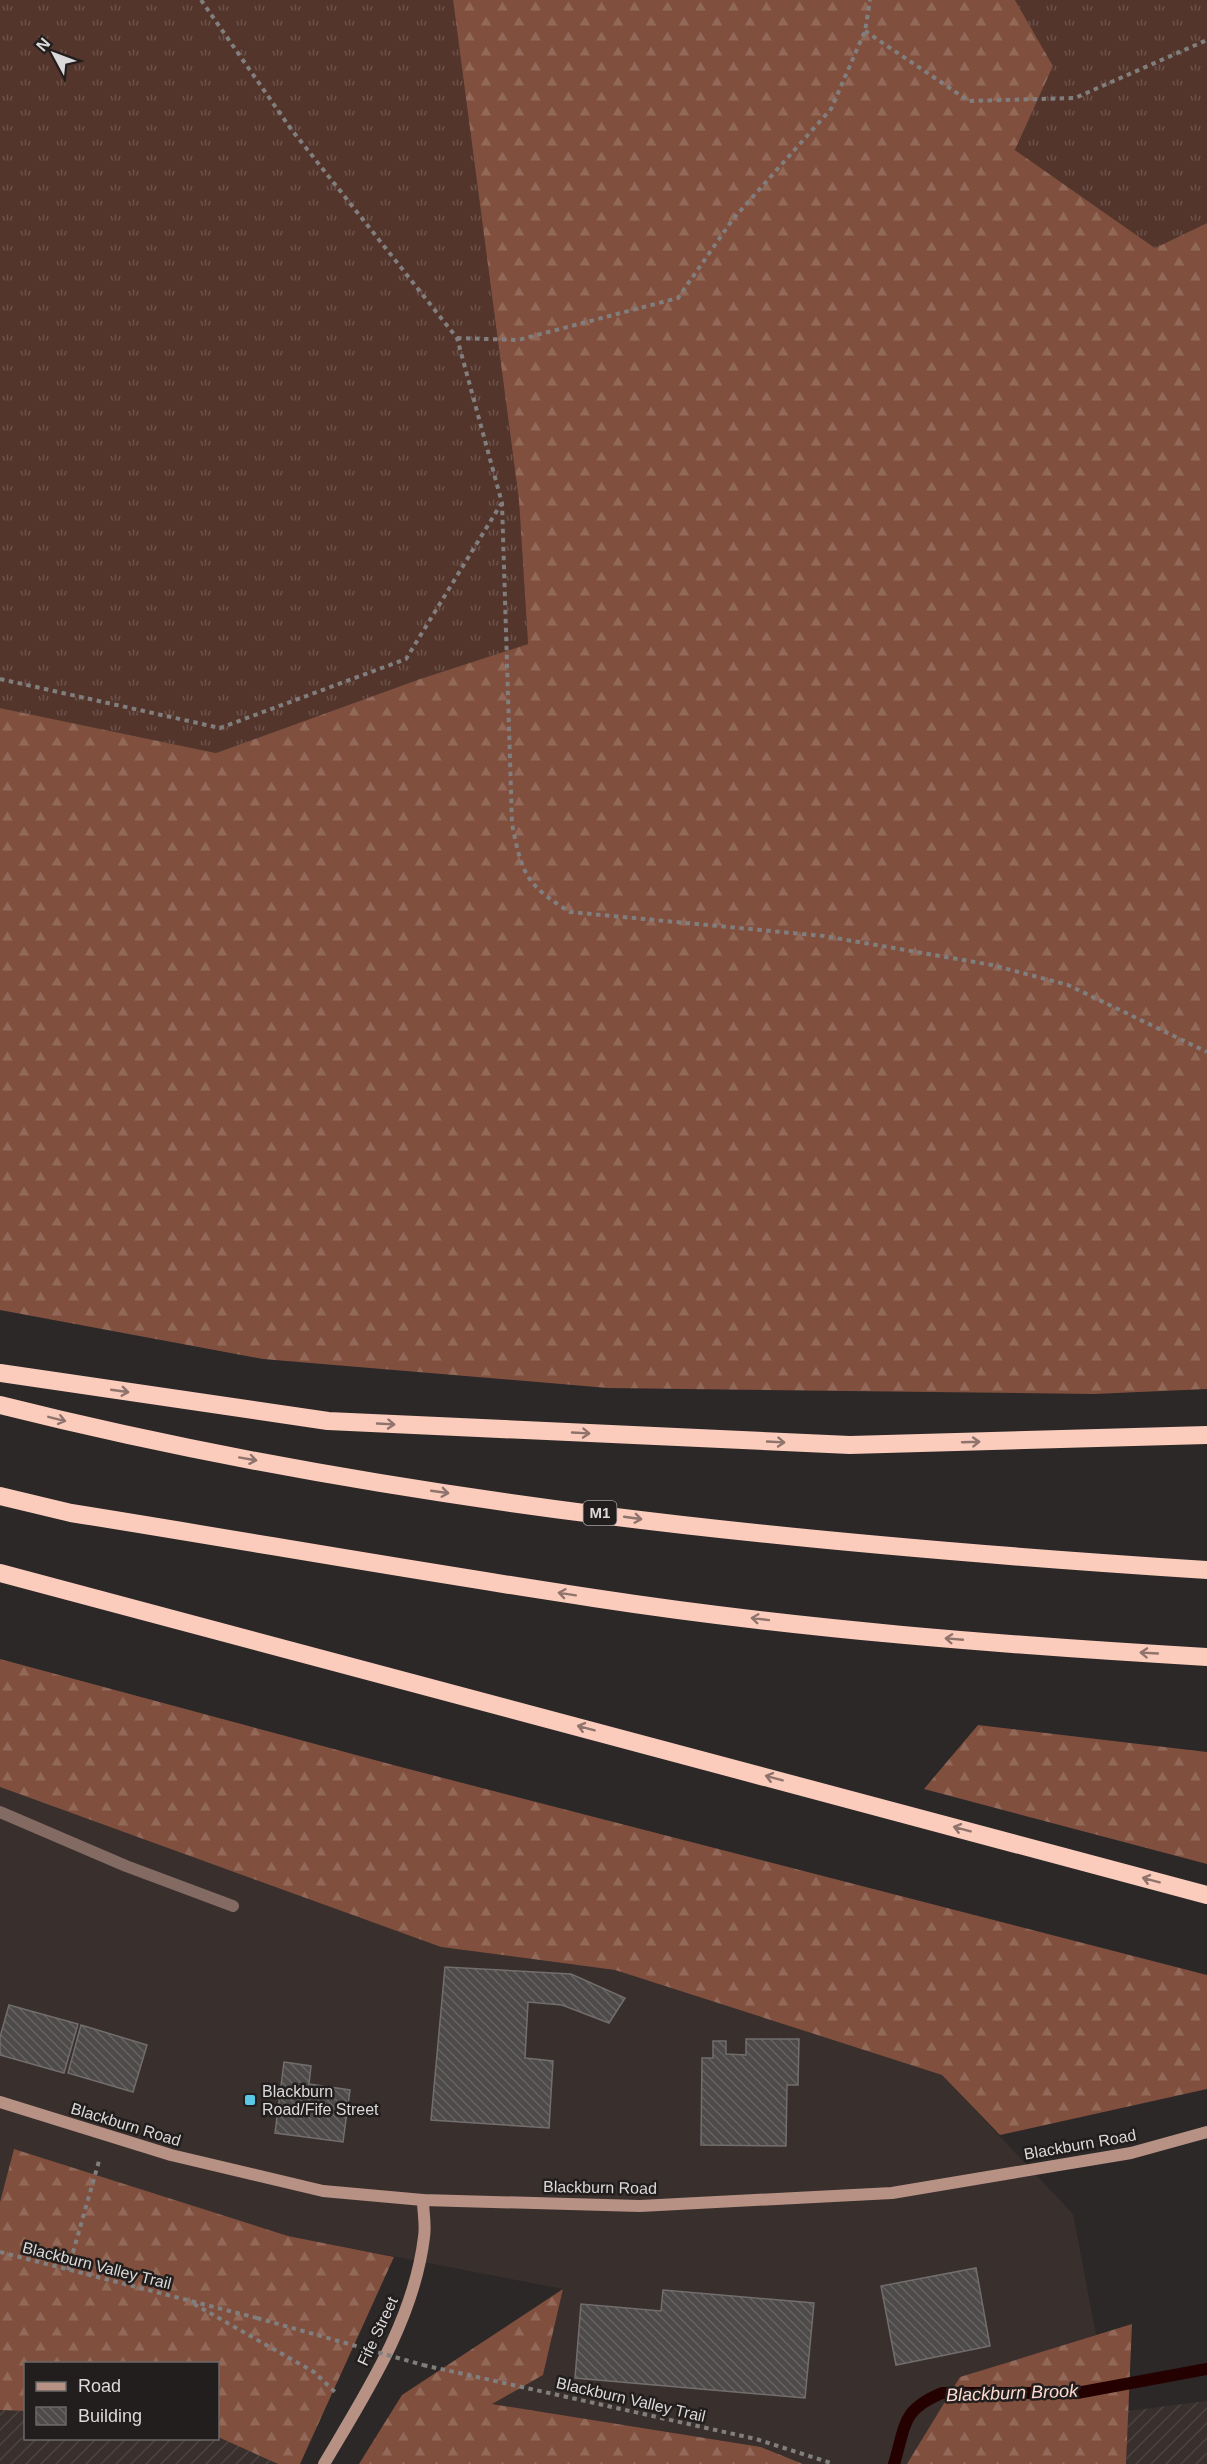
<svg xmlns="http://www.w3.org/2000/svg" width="1207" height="2464" viewBox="0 0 1207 2464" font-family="Helvetica,sans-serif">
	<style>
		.built { fill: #39302d }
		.industrial { fill: url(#industrial-furrows) }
		.grass { fill: url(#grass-tufts) }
		.forest { fill: url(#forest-firs) }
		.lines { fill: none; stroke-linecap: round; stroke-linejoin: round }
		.stream { stroke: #250000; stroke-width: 12 }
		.building { fill: url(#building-back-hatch); stroke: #726e6d; stroke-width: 1.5 }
		.path { stroke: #817e7e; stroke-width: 4; stroke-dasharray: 4.5 4.5; stroke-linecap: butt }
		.lane { stroke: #836b64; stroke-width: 12 }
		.secondary { stroke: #b79184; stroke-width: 12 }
		.highway { stroke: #fbcbbc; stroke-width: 18 }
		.path-bridge { stroke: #817e7e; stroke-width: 4; stroke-dasharray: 4.5 4.5; stroke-linecap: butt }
		.oneway { stroke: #8e746c }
		.poi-dot { fill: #5ac8e6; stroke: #211e1d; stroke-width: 2 }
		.labels { text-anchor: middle; stroke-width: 5; stroke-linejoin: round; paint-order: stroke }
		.shield { fill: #211e1d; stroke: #a3a1a1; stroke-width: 1.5 }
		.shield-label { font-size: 15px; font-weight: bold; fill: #dbd9d9 }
		.poi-label { font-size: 16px; fill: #dbd9d9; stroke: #211e1d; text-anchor: start }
		.street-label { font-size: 16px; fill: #dbd9d9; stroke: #211e1d }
		.water-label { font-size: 18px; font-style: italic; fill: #fedbd0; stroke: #211e1d }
	</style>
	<defs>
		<pattern id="industrial-furrows" width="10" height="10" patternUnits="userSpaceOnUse" patternTransform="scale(1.5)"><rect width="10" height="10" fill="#39302d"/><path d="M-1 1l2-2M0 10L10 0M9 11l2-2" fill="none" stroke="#4c4441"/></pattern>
		<pattern id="grass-tufts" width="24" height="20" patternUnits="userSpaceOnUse" patternTransform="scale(1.5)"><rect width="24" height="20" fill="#53352c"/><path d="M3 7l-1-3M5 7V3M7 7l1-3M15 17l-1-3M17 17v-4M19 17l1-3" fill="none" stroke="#6b524a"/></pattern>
		<pattern id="forest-firs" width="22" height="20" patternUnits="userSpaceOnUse" patternTransform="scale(1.5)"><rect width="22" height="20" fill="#814f3e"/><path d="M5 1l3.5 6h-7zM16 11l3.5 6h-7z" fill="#926859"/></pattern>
		<pattern id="building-back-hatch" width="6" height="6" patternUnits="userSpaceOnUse" patternTransform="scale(1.5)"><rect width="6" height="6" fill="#4d4a49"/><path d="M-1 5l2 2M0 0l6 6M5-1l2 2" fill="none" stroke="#666463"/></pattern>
	</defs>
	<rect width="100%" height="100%" fill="#2b2827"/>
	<polygon class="built" points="0,1787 441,1947 615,1970 942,2075 1073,2214 1096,2335 960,2377 907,2464 803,2464 761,2447 491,2404 543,2375 563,2289 288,2236 14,2149 0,2202"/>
	<g class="industrial">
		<polygon points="1207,2401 1207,2464 1126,2464 1128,2411"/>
		<polygon points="0,2410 25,2411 26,2438 218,2437 278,2464 0,2464"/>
	</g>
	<g class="grass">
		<polygon points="0,0 453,0 519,501 528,644 420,679 216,753 0,708"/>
		<polygon points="1015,0 1207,0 1207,223 1155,248 1015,150 1053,66"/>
	</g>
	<g class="forest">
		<polygon points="453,0 1015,0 1053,66 1015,150 1155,248 1207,223 1207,1389 1094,1394 608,1388 263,1359 0,1310 0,708 216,753 420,679 528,644 519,501"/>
		<polygon points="0,1659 397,1766 1207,1975 1207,2089 1000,2135 942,2075 615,1970 441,1947 0,1787"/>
		<polygon points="978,1725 1207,1752 1207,1864 924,1789"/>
		<polygon points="14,2149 288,2236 394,2257 300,2464 278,2464 218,2437 218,2364 26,2364 25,2411 0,2410 0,2202"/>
		<polygon points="563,2289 543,2375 492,2404 761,2447 803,2464 359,2464 402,2395"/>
		<polygon points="1132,2324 1126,2464 907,2464 960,2377"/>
	</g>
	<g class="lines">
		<path class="stream" d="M894,2464C906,2425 901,2410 942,2393H1077L1207,2369"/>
	</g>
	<g class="building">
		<polygon points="445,1967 571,1974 625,1998 609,2023 562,2005 528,2002 525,2058 553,2061 549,2128 431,2120"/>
		<polygon points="9,2005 78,2024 64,2073 0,2055 0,2037"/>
		<polygon points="81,2025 147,2045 133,2092 68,2073"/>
		<polygon points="746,2039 799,2039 798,2085 787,2085 786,2146 701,2145 702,2058 713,2058 713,2041 726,2041 726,2054 746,2055"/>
		<polygon points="284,2062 311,2066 309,2084 350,2090 343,2142 275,2133"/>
		<polygon points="976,2268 990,2346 896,2365 881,2286"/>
		<polygon points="663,2290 814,2303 805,2398 575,2378 581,2304 661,2311"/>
	</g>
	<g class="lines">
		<g class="path">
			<path d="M201,0L291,129L457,338L502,503L512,824C522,874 526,885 570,912L824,936L992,965L1068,985L1207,1052"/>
			<polyline points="865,31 969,101 1075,98 1207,40"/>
			<polyline points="457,338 518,340 678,298 733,219 831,109 865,31 870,0"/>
			<polyline points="0,679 220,728 406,659 501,504"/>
			<polyline points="0,2252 257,2318"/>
			<polyline points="68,2270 99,2161"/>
			<polyline points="194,2304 314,2372 335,2392"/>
			<polyline points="423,2365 756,2439 834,2464"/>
		</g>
		<polyline class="lane" points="0,1812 126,1866 233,1906"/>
		<g class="secondary">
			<polyline points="0,2102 171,2155 323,2191 423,2200 640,2206 892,2193 1131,2153 1207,2132"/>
			<path d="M324,2464C366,2393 414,2320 424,2237C426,2225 423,2212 423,2200"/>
		</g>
		<g class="highway">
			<polyline points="0,1373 328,1421 850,1445 1207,1435"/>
			<path d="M0,1405C394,1504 802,1544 1207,1570"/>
			<path d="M0,1496L71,1513C246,1541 420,1572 594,1598C797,1629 1002,1645 1207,1657"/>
			<polyline points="0,1573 1207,1895"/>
		</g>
		<polyline class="path-bridge" points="257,2318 423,2365"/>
	</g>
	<defs><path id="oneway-shaft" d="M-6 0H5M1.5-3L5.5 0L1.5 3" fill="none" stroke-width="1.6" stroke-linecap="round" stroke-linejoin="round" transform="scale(1.5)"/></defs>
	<g class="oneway">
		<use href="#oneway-shaft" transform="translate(120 1391) rotate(8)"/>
		<use href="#oneway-shaft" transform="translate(57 1419) rotate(14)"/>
		<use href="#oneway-shaft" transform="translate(386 1424) rotate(3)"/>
		<use href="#oneway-shaft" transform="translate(581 1433) rotate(3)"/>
		<use href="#oneway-shaft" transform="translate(776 1442) rotate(3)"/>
		<use href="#oneway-shaft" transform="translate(971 1442) rotate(-2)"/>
		<use href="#oneway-shaft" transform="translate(248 1459) rotate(10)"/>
		<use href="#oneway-shaft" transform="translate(440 1492) rotate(8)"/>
		<use href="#oneway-shaft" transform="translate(633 1518) rotate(8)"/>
		<use href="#oneway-shaft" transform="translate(567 1594) rotate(-171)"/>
		<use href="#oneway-shaft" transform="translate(760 1619) rotate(-173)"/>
		<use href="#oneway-shaft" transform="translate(954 1639) rotate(-175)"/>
		<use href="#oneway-shaft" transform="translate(1149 1653) rotate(-177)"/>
		<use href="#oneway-shaft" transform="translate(586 1728) rotate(-165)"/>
		<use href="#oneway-shaft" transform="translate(774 1778) rotate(-165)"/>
		<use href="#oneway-shaft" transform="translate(962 1829) rotate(-165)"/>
		<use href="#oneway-shaft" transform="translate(1151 1880) rotate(-165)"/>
	</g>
	<rect class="poi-dot" x="244" y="2094" width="12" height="12" rx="3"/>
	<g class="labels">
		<rect class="shield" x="583.5" y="1501" width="33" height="24" rx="4.5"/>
		<g class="shield-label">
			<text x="600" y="1518">M1</text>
		</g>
		<g class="poi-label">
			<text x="262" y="2097">Blackburn<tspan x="262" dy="18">Road/Fife Street</tspan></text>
		</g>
		<g class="street-label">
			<text transform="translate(126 2124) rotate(17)" y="6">Blackburn Road</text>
			<text transform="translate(1080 2144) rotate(-10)" y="6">Blackburn Road</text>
			<text transform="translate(600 2187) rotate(1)" y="6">Blackburn Road</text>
			<text transform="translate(97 2265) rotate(14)" y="6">Blackburn Valley Trail</text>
			<text transform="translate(377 2331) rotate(-65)" y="6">Fife Street</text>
			<text transform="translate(631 2399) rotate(13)" y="6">Blackburn Valley Trail</text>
		</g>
		<g class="water-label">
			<text transform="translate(1012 2393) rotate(-2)" y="6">Blackburn Brook</text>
		</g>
	</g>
	<rect x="24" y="2362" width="195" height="78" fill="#211e1d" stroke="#6b6968" stroke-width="1.5"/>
	<rect x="36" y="2382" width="30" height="9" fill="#b79184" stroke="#6b6968" stroke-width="1.5"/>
	<text x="78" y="2392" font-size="18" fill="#dbd9d9">Road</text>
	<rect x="36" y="2407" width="30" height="18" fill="url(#building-back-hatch)" stroke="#6b6968" stroke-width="1.5"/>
	<text x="78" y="2422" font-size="18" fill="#dbd9d9">Building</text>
	<g transform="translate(54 54) rotate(311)" stroke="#211e1d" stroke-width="4.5" paint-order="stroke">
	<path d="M0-4.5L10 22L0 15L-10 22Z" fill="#dbd9d9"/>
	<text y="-9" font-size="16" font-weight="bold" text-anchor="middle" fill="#dbd9d9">N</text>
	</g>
</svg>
